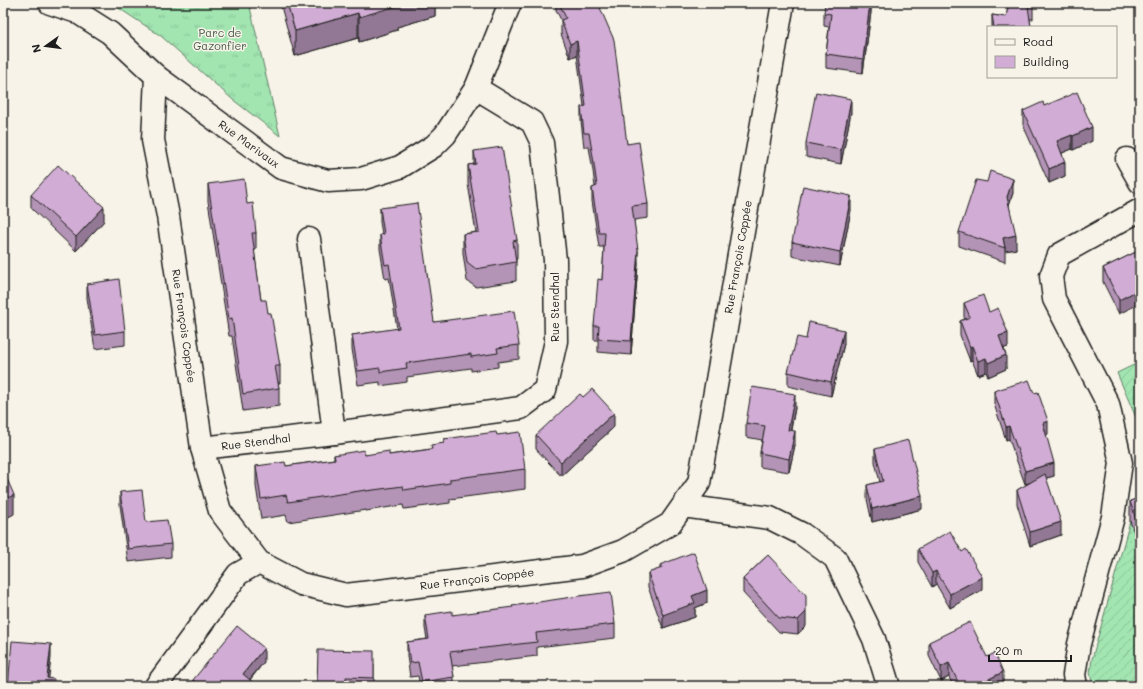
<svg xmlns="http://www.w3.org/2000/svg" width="1143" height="689" viewBox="0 0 1143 689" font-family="Mali,sans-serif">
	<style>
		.grass { fill: url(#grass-tufts); stroke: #5f8066 }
		.garden { fill: url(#garden-furrows); stroke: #5f8066 }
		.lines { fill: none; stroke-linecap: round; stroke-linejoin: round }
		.street-casing { stroke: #1c1c1c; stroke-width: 25 }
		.street { stroke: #f7f3e8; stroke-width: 22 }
		.wall { fill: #b494b6; stroke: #1c1c1c }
		.shaded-wall { fill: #927894; stroke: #1c1c1c }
		.building { fill: #d1acd4; stroke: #1c1c1c }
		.labels { text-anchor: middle; stroke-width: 3; stroke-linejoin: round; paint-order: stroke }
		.park-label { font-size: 11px; fill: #445849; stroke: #f7f3e8 }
		.street-label { font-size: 11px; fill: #1c1c1c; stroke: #f7f3e8 }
	</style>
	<defs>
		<pattern id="grass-tufts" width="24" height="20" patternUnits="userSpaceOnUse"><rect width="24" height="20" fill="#a2e5b1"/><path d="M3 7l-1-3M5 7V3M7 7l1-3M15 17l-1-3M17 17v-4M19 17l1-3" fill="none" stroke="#8bc498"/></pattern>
		<pattern id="garden-furrows" width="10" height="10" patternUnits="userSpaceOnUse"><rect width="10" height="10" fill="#a2e5b1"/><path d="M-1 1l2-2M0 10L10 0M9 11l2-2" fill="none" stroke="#8bc498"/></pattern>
	</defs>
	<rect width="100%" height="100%" fill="#f7f3e8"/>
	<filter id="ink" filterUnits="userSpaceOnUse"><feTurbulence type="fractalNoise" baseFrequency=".025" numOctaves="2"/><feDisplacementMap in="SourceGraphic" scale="8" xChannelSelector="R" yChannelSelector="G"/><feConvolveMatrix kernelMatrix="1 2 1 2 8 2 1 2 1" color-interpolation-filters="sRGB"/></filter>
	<g filter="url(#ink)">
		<polygon class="grass" points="111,3 249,3 280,136 232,99 161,36"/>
		<g class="garden">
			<polygon points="1140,362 1140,427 1117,373"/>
			<polygon points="1140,518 1140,686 1093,686 1090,673 1092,659 1130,521"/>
		</g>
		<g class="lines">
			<g class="street-casing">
				<g id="street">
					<polyline points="50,3 77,12 110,33 156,76 281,168 328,181 361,179 400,167 434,146 445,135 476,88 510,3"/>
					<polyline points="156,76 153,140 168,216 202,448 220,511 259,562 301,584 346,595 582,566 623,551 670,524 699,483 783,3"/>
					<polyline points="1127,159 1140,182"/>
					<polyline points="309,239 334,433"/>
					<polyline points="202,448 334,433 521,408 545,390 556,341 555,260 542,143 532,122 476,88"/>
					<polyline points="683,506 770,518 802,534 835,558 874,639 888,684 887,686"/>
					<polyline points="156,686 238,574 259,562"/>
					<polyline points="1076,686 1074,675 1079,644 1113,517 1121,463 1108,404 1054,299 1051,276 1059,255 1140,210"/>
				</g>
			</g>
			<use href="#street" class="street"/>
		</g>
		<g class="wall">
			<polygon points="280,3 435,3 435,16 397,27 397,30 359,42 358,38 295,56"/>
			<polygon points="556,3 598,3 627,144 648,204 648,218 634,220 638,264 631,355 598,352 598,340 594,340 594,326 602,280 604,247 599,247 592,201 592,188 595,187 593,171 589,147 584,147 581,121 581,107 584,106 577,55 570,58 561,34 561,20 556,10"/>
			<polygon points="871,3 871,12 863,73 826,68 826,54 829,27 824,26 824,13"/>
			<polygon points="1009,3 1033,5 1033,19 1030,19 1031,27 992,27 992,15 1006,17"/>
			<polygon points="1044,106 1092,141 1073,150 1072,149 1062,153 1065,176 1049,183 1023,125 1023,111"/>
			<polygon points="851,112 841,164 806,157 806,143"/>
			<polygon points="474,151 517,240 517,259 516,259 516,281 476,287 467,281 463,253 463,234 476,232 468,184 468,165 474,164"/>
			<polygon points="208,184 247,204 256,233 256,250 254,250 261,300 268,313 280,366 280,383 278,383 279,388 279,406 243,411 232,336 229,336 208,201"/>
			<polygon points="1013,193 1009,205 1016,249 1005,251 1005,262 959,246 959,232"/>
			<polygon points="31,195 104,221 76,251 31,208"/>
			<polygon points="380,208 434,322 519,345 519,359 498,362 498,367 471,371 471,368 407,377 407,382 380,386 380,382 358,385 352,349 352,335 397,329 389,278 385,279 380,249 380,235 382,234 380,222"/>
			<polygon points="851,210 840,266 792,256 792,242"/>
			<polygon points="1140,250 1119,314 1103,282 1103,268"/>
			<polygon points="87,284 125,331 125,345 95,349 87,298"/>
			<polygon points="964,303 989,312 1008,347 1004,348 1006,369 988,377 986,372 978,375 972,360 970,361 960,335 960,321 965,319 964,317"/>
			<polygon points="806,339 844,344 831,396 788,386 788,372"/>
			<polygon points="994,391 1048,434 1046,435 1054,476 1046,478 1061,535 1030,546 1017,504 1017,490 1032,482 1025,484 1009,439 1006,440 994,404"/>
			<polygon points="795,408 791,430 795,445 789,472 760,467 760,453 762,440 746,437 746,423"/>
			<polygon points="614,427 561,476 536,449 536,435"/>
			<polygon points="497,435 525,469 525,489 450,499 450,503 404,509 403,505 366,511 366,510 288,522 286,515 261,519 256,486 256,466 286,466 334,459 334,455 389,455 431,449 444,443 444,439"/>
			<polygon points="875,449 922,509 872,522 867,499 867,485 880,482 875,462"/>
			<polygon points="120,492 146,522 171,544 171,557 128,562 120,505"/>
			<polygon points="1140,498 1140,550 1130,521 1130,501"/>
			<polygon points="918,549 982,590 950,608 936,584 932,587 918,562"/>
			<polygon points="768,555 806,626 798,634 779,632 743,593 743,579"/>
			<polygon points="660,565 707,603 695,608 695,617 663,628 648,587 648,573 660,569"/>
			<polygon points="425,615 452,615 615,624 615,638 537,647 537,656 452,666 454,677 454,686 420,686 418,676 410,677 407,656 407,642 427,639 425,628"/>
			<polygon points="929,642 987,657 1003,686 953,686 949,677 941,681 929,656"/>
			<polygon points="264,662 250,680 256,686 193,686 193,680"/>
			<polygon points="374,664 374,686 317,686"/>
		</g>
		<g class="shaded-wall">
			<polygon points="397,3 435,3 435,16 397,27 397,30 359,42 359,17"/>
			<polygon points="870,3 871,3 871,12 863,73 863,59"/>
			<polygon points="358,13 358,38 295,56 295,31"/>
			<polygon points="577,41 577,55 570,58 570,44"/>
			<polygon points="851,99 851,112 841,164 841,150"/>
			<polygon points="1092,127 1092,141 1073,150 1073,136"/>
			<polygon points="1072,135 1072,149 1057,155 1057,141"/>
			<polygon points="1065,162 1065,176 1049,183 1049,169"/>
			<polygon points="1013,179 1013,193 1007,211 1007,197"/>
			<polygon points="851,196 851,210 840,266 840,252"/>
			<polygon points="104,207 104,221 76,251 76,237"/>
			<polygon points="1016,235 1016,249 1005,251 1005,248 1003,238"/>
			<polygon points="638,250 638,264 631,355 631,341"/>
			<polygon points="1140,289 1140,303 1119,314 1119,300"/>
			<polygon points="844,330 844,344 831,396 831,382"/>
			<polygon points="1008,333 1008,347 999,350 999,336"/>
			<polygon points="972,346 972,360 970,361 970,347"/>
			<polygon points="1006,355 1006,369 988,377 988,363"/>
			<polygon points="986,358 986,372 978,375 978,361"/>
			<polygon points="795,394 795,408 788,443 788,430"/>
			<polygon points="614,413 614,427 561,476 561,462"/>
			<polygon points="1048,421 1048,434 1043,436 1043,423"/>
			<polygon points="1009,426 1009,439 1006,440 1006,427"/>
			<polygon points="795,431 795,445 789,472 789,459"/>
			<polygon points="1054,463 1054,476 1025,484 1025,471"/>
			<polygon points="14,495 14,514 3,520 3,500"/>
			<polygon points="922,496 922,509 872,522 872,509"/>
			<polygon points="1061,522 1061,535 1030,546 1030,532"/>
			<polygon points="936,571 936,584 932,587 932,573"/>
			<polygon points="982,577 982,590 950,608 950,594"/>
			<polygon points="707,590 707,603 695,608 695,617 663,628 663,615 692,596"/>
			<polygon points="806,612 806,626 798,634 798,620"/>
			<polygon points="51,644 51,658 48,686 47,678"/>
			<polygon points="264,648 264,662 244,686 243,674"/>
			<polygon points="949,663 949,677 941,681 941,667"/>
			<polygon points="1003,672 1003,686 975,686"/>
		</g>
		<g class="building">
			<polygon points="287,3 397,3 397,6 359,17 358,13 295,31"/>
			<polygon points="559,3 598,3 614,40 627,144 639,142 648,204 632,206 638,250 631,341 598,339 599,326 594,326 598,279 602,280 605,233 599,233 592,188 597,186 593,157 589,133 584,133 581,107 586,106 577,41 570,44 561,20 566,18"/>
			<polygon points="825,3 870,3 863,59 826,54 831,14 824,13"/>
			<polygon points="1009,3 1033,3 1033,5 1028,6 1031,27 994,27 992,15 1006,17"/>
			<polygon points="816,92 851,99 841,150 806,143"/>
			<polygon points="1077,92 1092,127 1073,136 1072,135 1057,141 1065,162 1049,169 1023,111 1043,102 1044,106"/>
			<polygon points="502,147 517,240 513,241 516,262 476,269 467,262 463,234 479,232 468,165 476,164 474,151"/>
			<polygon points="58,165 104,207 76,237 31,195"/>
			<polygon points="990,171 1013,179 1007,197 1016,235 1003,238 1005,248 959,232 976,180 987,182"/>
			<polygon points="244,179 247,204 253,203 256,233 252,233 261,300 266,300 268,313 271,313 280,366 275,366 279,388 243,394 232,318 229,319 208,184"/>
			<polygon points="803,186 851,196 840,252 792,242"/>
			<polygon points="417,203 434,322 514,311 519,345 497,348 498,353 471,357 471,354 406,363 407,368 380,372 380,368 358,371 352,335 399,328 389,264 385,265 380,235 384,234 380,208"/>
			<polygon points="1140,250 1140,289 1119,300 1103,268"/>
			<polygon points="119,279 125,331 95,335 87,284"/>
			<polygon points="983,295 989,312 998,308 1008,333 999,336 1006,355 988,363 986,358 978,361 972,346 970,347 960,321 970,317 964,303"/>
			<polygon points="809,322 844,330 831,382 788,372 797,337 806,339"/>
			<polygon points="1029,380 1034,393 1038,392 1048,421 1043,423 1054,463 1025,471 1009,426 1006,427 994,391"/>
			<polygon points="752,387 795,394 788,430 795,431 789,459 760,453 765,426 746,423"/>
			<polygon points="592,389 614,413 561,462 536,435 580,394 583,397"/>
			<polygon points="496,432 497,435 520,432 525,469 450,479 450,483 404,490 403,486 366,491 366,490 288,502 286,495 261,499 256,466 285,462 286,466 335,459 334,455 364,450 365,455 389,451 389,455 432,449 431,445 444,443 444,439"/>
			<polygon points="908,440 922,496 872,509 867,485 883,481 875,449"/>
			<polygon points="3,472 4,472 14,495 3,500"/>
			<polygon points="1045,474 1061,522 1030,532 1017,490"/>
			<polygon points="142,490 146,522 167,520 171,544 128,549 120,492"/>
			<polygon points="1140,498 1140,531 1130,501"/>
			<polygon points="950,531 962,552 966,549 982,577 950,594 936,571 932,573 918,549"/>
			<polygon points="694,552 707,590 692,596 695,603 663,615 648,573 662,568 660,565"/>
			<polygon points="768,555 806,595 806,612 798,620 779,618 743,579"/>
			<polygon points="611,592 615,624 536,633 537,642 450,652 454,677 422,682 418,662 410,663 407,642 429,639 425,615 452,611 452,615 513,607 512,606 579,596"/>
			<polygon points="970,622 987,657 995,653 1003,672 975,686 960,686 949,663 941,667 929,642"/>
			<polygon points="237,626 264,648 243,674 256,685 255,686 200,686 193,680"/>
			<polygon points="12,641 51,644 47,678 54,679 53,686 8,686"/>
			<polygon points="318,650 374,651 374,678 346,677 346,686 317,686"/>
		</g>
	</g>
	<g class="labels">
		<g class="park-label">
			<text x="220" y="37">Parc de<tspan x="220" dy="13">Gazonfier</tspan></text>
		</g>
		<g class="street-label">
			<text transform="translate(249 144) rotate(36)" y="4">Rue Marivaux</text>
			<text transform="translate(738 257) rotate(-80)" y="4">Rue François Coppée</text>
			<text transform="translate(555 307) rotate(-90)" y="4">Rue Stendhal</text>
			<text transform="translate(184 326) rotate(82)" y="4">Rue François Coppée</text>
			<text transform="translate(256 442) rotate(-7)" y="4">Rue Stendhal</text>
			<text transform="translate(477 579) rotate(-7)" y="4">Rue François Coppée</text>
		</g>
	</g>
	<rect width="1143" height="689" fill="none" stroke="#f7f3e8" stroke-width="16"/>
	<rect x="8" y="8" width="1127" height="673" fill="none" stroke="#1c1c1c" stroke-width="1.5" filter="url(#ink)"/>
	<rect x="987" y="26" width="130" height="52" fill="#f7f3e8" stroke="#9f9d96"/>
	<rect x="995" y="39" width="20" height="6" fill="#f7f3e8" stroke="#9f9d96"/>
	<text x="1023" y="46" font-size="12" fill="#1c1c1c">Road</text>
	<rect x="995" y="56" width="20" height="12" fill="#d1acd4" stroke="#9f9d96"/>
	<text x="1023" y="66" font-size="12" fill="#1c1c1c">Building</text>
	<g transform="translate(46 46) rotate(256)" stroke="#f7f3e8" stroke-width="3" paint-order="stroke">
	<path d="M0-3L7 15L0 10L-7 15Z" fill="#1c1c1c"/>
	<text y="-6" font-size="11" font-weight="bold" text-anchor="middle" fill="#1c1c1c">N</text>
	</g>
	<path d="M989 655v6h82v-6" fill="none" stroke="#1c1c1c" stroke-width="2"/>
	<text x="995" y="655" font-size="12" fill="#1c1c1c" stroke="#f7f3e8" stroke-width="3" paint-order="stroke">20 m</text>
</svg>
